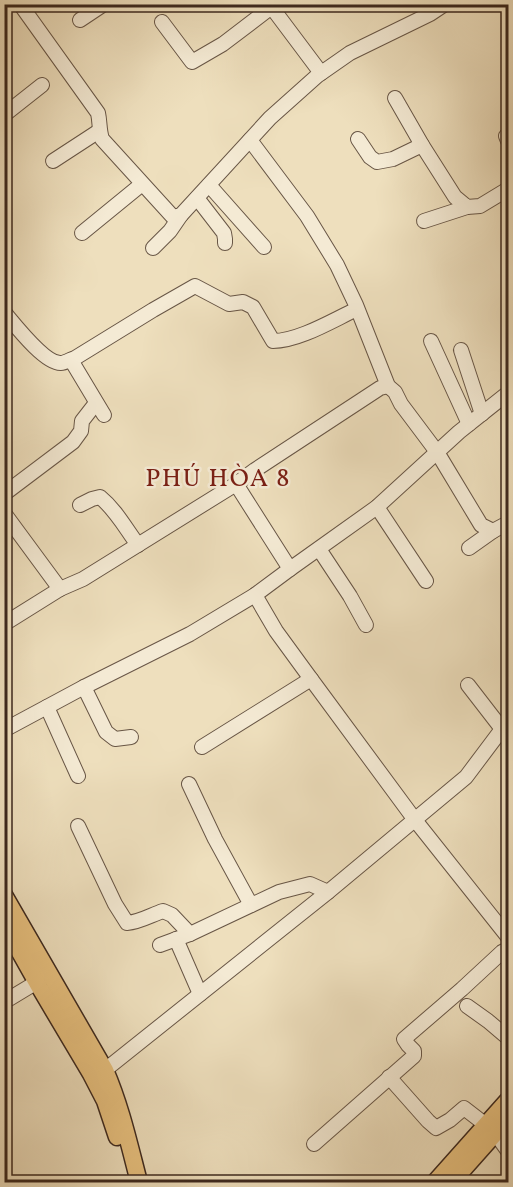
<svg xmlns="http://www.w3.org/2000/svg" width="513" height="1187" viewBox="0 0 513 1187" font-family="Vollkorn,serif">
	<style>
		.lines { fill: none; stroke-linecap: round; stroke-linejoin: round }
		.minor-casing { stroke: #685646; stroke-width: 16 }
		.major-casing { stroke: #3c281e; stroke-width: 19 }
		.minor { stroke: #f4ead4; stroke-width: 14 }
		.major { stroke: #e7c07e; stroke-width: 16 }
		.labels { text-anchor: middle; stroke-width: 5; stroke-linejoin: round; paint-order: stroke }
		.quarter-label { font-size: 26px; letter-spacing: 1.5px; fill: #7a1f14; stroke: #f4ead4 }
	</style>
	<rect width="100%" height="100%" fill="#eedfbd"/>
	<filter id="stains"><feTurbulence type="fractalNoise" baseFrequency=".00333" numOctaves="4"/><feColorMatrix values="0 0 0 0 .2 0 0 0 0 .09 0 0 0 0 .02 0 0 0 .5 -.17"/></filter>
	<radialGradient id="worn" r=".72"><stop offset=".6" stop-color="#630" stop-opacity="0"/><stop offset="1" stop-color="#630" stop-opacity=".3"/></radialGradient>
	<g class="lines">
		<g class="minor-casing">
			<g id="minor">
				<path d="M20,4L98,113C100,122 99,130 102,139L173,217L181,215L270,118L317,76L350,53L430,14L445,4"/>
				<polyline points="80,20 104,4"/>
				<polyline points="162,22 192,62 223,44 269,9 273,9 321,73"/>
				<polyline points="395,98 422,145"/>
				<polyline points="4,115 42,85"/>
				<polyline points="506,136 508,141"/>
				<polyline points="358,139 370,157 377,162 393,159 422,145 455,197 467,207 480,206 508,189"/>
				<polyline points="250,140 307,216 337,265 356,305 388,386 395,392 401,404 437,452 481,525 493,531 508,523"/>
				<polyline points="53,161 99,131"/>
				<polyline points="209,185 264,247"/>
				<polyline points="197,198 224,233 225,239 225,243"/>
				<polyline points="424,221 467,207"/>
				<polyline points="82,233 142,184"/>
				<polyline points="153,248 170,231 181,215"/>
				<path d="M4,312C15,325 45,364 61,363C65,363 71,359 75,358L153,310L195,286L229,304L243,302L253,307L273,341C299,341 333,320 357,309"/>
				<polyline points="431,341 469,424"/>
				<polyline points="461,350 482,414"/>
				<polyline points="71,360 104,415"/>
				<polyline points="236,484 290,569"/>
				<polyline points="4,494 73,442 81,431 82,421 96,403"/>
				<path d="M80,505L92,499L100,497C116,510 126,529 138,545"/>
				<polyline points="377,507 426,581"/>
				<polyline points="4,513 60,589"/>
				<polyline points="469,548 493,531"/>
				<polyline points="319,549 350,596 366,625"/>
				<polyline points="255,595 276,631 311,679 415,820 508,937"/>
				<polyline points="4,624 60,589 83,579 236,484 255,470 380,388 388,386"/>
				<polyline points="468,685 502,729"/>
				<polyline points="84,687 106,732 115,739 131,737"/>
				<polyline points="47,707 78,776"/>
				<polyline points="4,730 84,687 190,634 255,595 290,569 377,507 459,432 508,393"/>
				<polyline points="202,747 311,679"/>
				<polyline points="189,784 215,839 251,905"/>
				<path d="M78,826L115,904L127,923C140,922 151,915 163,911L172,915L190,934"/>
				<polyline points="176,939 200,994"/>
				<polyline points="160,945 190,934 279,892 310,884 328,892"/>
				<polyline points="4,1002 37,982"/>
				<polyline points="467,1006 488,1021 508,1038"/>
				<polyline points="105,1070 328,892 466,777 508,721"/>
				<polyline points="389,1077 428,1121 436,1128 450,1120 464,1108 486,1125"/>
				<polyline points="495,1133 508,1151"/>
				<polyline points="314,1144 414,1056 414,1051 408,1045 404,1039 462,989 502,952 508,949"/>
			</g>
		</g>
		<g class="major-casing">
			<g id="major">
				<path d="M4,895L105,1070C121,1107 129,1144 139,1182"/>
				<polyline points="4,924 40,988 91,1074 105,1101 117,1137"/>
				<polyline points="435,1182 508,1100"/>
				<polyline points="452,1182 508,1119"/>
			</g>
		</g>
		<use href="#minor" class="minor"/>
		<use href="#major" class="major"/>
	</g>
	<g class="labels">
		<g class="quarter-label">
			<text x="218" y="486">PHÚ HÒA 8</text>
		</g>
	</g>
	<rect width="513" height="1187" fill="none" stroke="#eedfbd" stroke-width="24"/>
	<rect x="6" y="6" width="501" height="1175" fill="none" stroke="#3c281e" stroke-width="3"/>
	<rect x="12" y="12" width="489" height="1163" fill="none" stroke="#3c281e" stroke-width="1.5"/>
	<rect width="100%" height="100%" filter="url(#stains)"/>
	<rect width="100%" height="100%" fill="url(#worn)"/>
</svg>
